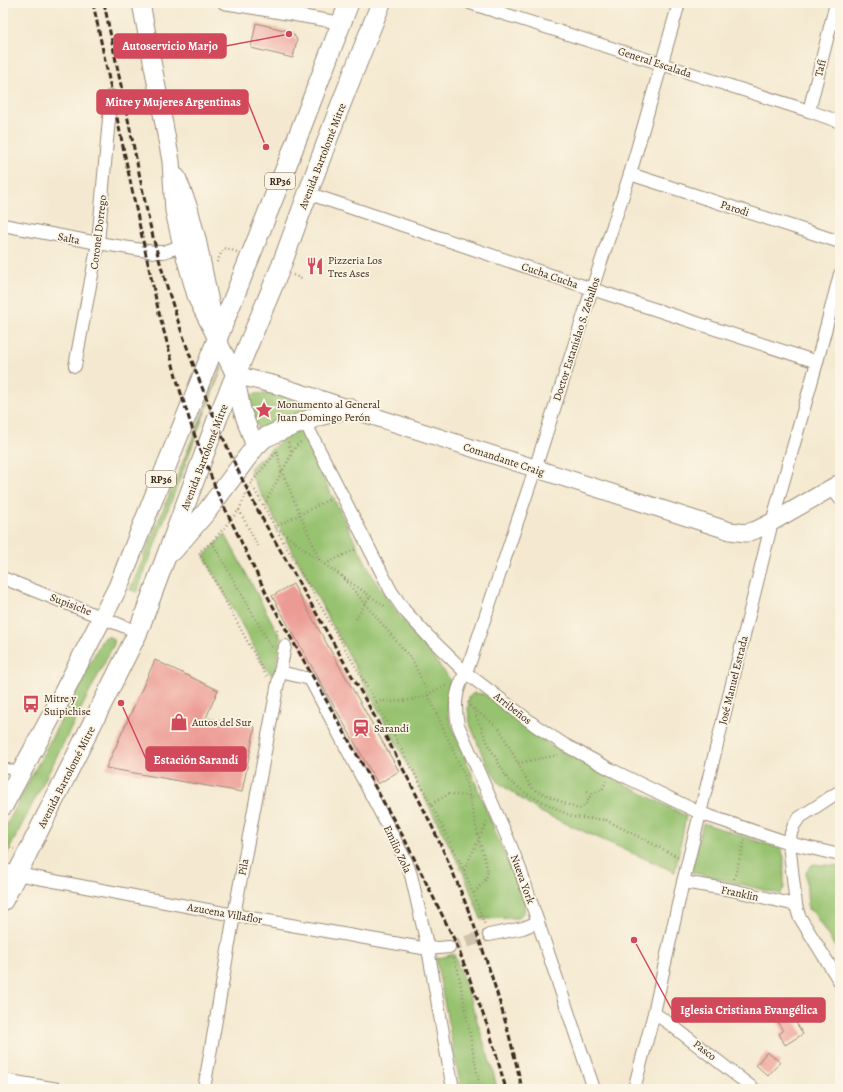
<svg xmlns="http://www.w3.org/2000/svg" width="843" height="1092" viewBox="0 0 843 1092" font-family="Alegreya,serif">
	<style>
		.green { fill: #97c270; stroke: #697647 }
		.building { fill: #ec9b94 }
		.lines { fill: none; stroke-linecap: round; stroke-linejoin: round }
		.minor-tunnel { stroke: #cfc3ac; stroke-width: 12; stroke-dasharray: 12 6; stroke-linecap: butt }
		.pedestrian-casing { stroke: #988a77; stroke-width: 11 }
		.minor-casing { stroke: #988a77; stroke-width: 14 }
		.secondary-casing { stroke: #988a77; stroke-width: 19 }
		.primary-casing { stroke: #988a77; stroke-width: 21 }
		.path { stroke: #988a77; stroke-width: 2.5; stroke-dasharray: 1 3; stroke-linecap: butt }
		.pedestrian { stroke: #fff; stroke-width: 9 }
		.minor { stroke: #fff; stroke-width: 12 }
		.secondary { stroke: #fff; stroke-width: 17 }
		.primary { stroke: #fff; stroke-width: 19 }
		.rail { stroke: #3b2a1e; stroke-width: 3; stroke-dasharray: 6 3; stroke-linecap: butt }
		.labels { text-anchor: middle; stroke-width: 3.5; stroke-linejoin: round; paint-order: stroke }
		.shield { fill: #fcf5e5; stroke: #75675a; stroke-width: 1 }
		.shield-label { font-size: 10px; font-weight: bold; fill: #3b2a1e }
		.street-label { font-size: 11px; fill: #3b2a1e; stroke: #fcf5e5 }
		.poi-label { font-size: 11px; fill: #3b2a1e; stroke: #fcf5e5; text-anchor: start }
		.leader { fill: none; stroke: #d1495b; stroke-width: 1.5 }
		.callout-dot { fill: #d1495b; stroke: #fcf5e5; stroke-width: 1.5 }
		.callout { fill: #d1495b; stroke: #d1495b; stroke-width: 1.5 }
		.callout-label { font-size: 12px; text-anchor: middle; font-weight: bold; fill: #fff }
	</style>
	<rect width="100%" height="100%" fill="#fcf5e5"/>
	<filter id="ink" filterUnits="userSpaceOnUse"><feTurbulence type="fractalNoise" baseFrequency=".025" numOctaves="2"/><feDisplacementMap in="SourceGraphic" scale="8" xChannelSelector="R" yChannelSelector="G"/><feConvolveMatrix kernelMatrix="1 2 1 2 8 2 1 2 1" color-interpolation-filters="sRGB"/></filter>
	<filter id="wash" filterUnits="userSpaceOnUse"><feTurbulence type="fractalNoise" baseFrequency=".012" numOctaves="4" result="noise"/><feDisplacementMap in="SourceGraphic" scale="16" xChannelSelector="R" yChannelSelector="G"/><feGaussianBlur stdDeviation="0.9" result="paint"/><feColorMatrix in="noise" values="0 0 0 0 0 0 0 0 0 0 0 0 0 0 0 0 0 1.4 0 .05"/><feComposite in="paint" operator="in"/></filter>
	<g filter="url(#wash)">
		<rect width="100%" height="100%" fill="#f4e9d0"/>
		<g class="green">
			<polygon points="222,367 137,592 130,590"/>
			<polygon points="267,393 280,394 314,405 317,407 260,434 247,395"/>
			<polygon points="292,431 300,432 374,579 398,614 447,675 450,680 447,706 448,716 525,904 524,912 518,918 481,919 463,872 393,737 250,473 251,467"/>
			<polygon points="225,534 281,639 274,678 265,667 204,556"/>
			<polygon points="106,637 110,637 114,640 114,644 7,854 3,858 3,832 102,640"/>
			<polygon points="474,693 484,694 551,746 686,816 675,872 540,812 499,783 484,759 470,724 468,709 469,697"/>
			<polygon points="703,823 781,849 784,857 784,888 780,894 691,872"/>
			<polygon points="813,864 840,866 840,955 813,912 808,909 806,872"/>
			<polygon points="454,954 468,992 494,1075 497,1089 461,1089 436,959"/>
		</g>
		<g id="blocks">
			<g class="building">
				<polygon points="256,23 292,32 297,40 293,58 251,48"/>
				<polygon points="293,584 399,771 378,784 272,596"/>
				<polygon points="155,660 218,690 206,718 255,727 242,792 106,768"/>
				<polygon points="792,1006 799,1016 794,1019 803,1034 785,1045 779,1034 783,1031 774,1016"/>
				<polygon points="767,1052 780,1062 768,1076 756,1065"/>
			</g>
		</g>
	</g>
	<g filter="url(#ink)">
		<use href="#blocks" fill-opacity="0" stroke="#988a77" stroke-width="1"/>
		<g class="lines">
			<polyline class="minor-tunnel" points="449,947 489,935"/>
			<g class="pedestrian-casing">
				<polyline id="pedestrian" points="3,767 22,773"/>
			</g>
			<g class="minor-casing">
				<g id="minor">
					<polyline points="224,3 342,23"/>
					<polyline points="470,3 809,111 840,122"/>
					<polyline points="809,111 836,3"/>
					<polyline points="630,174 840,242"/>
					<polyline points="307,193 592,289 817,362"/>
					<polyline points="3,225 98,243 154,252 163,252 182,246"/>
					<polyline points="75,366 98,243 111,96"/>
					<polyline points="305,420 311,434 391,591 404,610 428,636 465,672 536,726 565,745 610,769 700,813 789,843 840,855"/>
					<polyline points="832,488 840,499"/>
					<polyline points="3,578 138,632"/>
					<polyline points="280,672 310,679 406,861 411,875 428,949 453,1089"/>
					<polyline points="840,791 799,818 794,825 791,833 789,843 796,905 799,916 840,982"/>
					<polyline points="3,869 17,874 234,915 428,949 449,947"/>
					<polyline points="683,882 732,890 796,905"/>
					<polyline points="489,935 523,928 538,922"/>
					<polyline points="654,1013 670,1024 754,1089"/>
					<polyline points="3,1080 58,1089"/>
					<polyline points="204,1089 234,915 285,646"/>
					<path d="M594,1089L520,869L508,839L458,725C453,700 457,688 469,665L535,469L592,289L630,174L679,3"/>
					<polyline points="634,1089 654,1013 683,882 772,522 817,362 840,274"/>
				</g>
			</g>
			<g class="secondary-casing">
				<g id="secondary">
					<polyline points="141,3 171,161 174,211 182,246 197,299 235,375 242,410 255,447"/>
					<polyline points="177,177 189,208 197,239 213,317"/>
					<polyline points="235,375 276,385 730,531 746,533 756,530 772,522 840,483"/>
				</g>
			</g>
			<g class="primary-casing">
				<g id="primary">
					<polyline points="173,551 207,511 255,447 264,438 284,429 319,416 349,408"/>
					<polyline points="3,806 52,715 118,587 290,157 349,3"/>
					<polyline points="3,901 17,874 138,632 218,417 280,269 337,114 381,3"/>
				</g>
			</g>
			<g class="path">
				<polyline points="217,262 223,249 226,248 237,252"/>
				<polyline points="293,275 302,279"/>
				<polyline points="279,402 281,414"/>
				<polyline points="288,442 292,453"/>
				<polyline points="277,451 282,472 320,561"/>
				<polyline points="251,483 275,527 320,561 386,607"/>
				<polyline points="332,498 275,527 376,702 431,804 464,870 485,925"/>
				<polyline points="264,505 296,446 302,441"/>
				<polyline points="239,510 258,546"/>
				<polyline points="212,542 272,648"/>
				<polyline points="325,564 356,549"/>
				<polyline points="342,576 413,661 465,777 479,840 488,871 486,879 474,893"/>
				<polyline points="356,619 370,596"/>
				<polyline points="276,639 277,628"/>
				<polyline points="267,676 265,674 199,552 212,542 239,510 251,483 277,451"/>
				<polyline points="376,702 381,701 392,702 410,700 421,697 426,696 437,689 448,685"/>
				<polyline points="468,702 474,711 489,746 508,780 527,794 573,817 606,820 678,857"/>
				<path d="M474,709L499,728L529,784L533,789L578,809C586,808 587,800 592,794C594,792 599,791 602,790L606,781"/>
				<polyline points="518,763 558,755"/>
				<polyline points="587,791 593,794"/>
				<polyline points="431,804 449,794 477,797"/>
				<polyline points="3,843 14,849"/>
				<polyline points="464,870 487,822"/>
				<polyline points="734,879 745,839"/>
				<polyline points="453,958 458,970 480,1089"/>
			</g>
			<use href="#pedestrian" class="pedestrian"/>
			<use href="#minor" class="minor"/>
			<use href="#secondary" class="secondary"/>
			<use href="#primary" class="primary"/>
			<g class="rail">
				<polyline points="93,3 139,223 159,313 179,387 193,431 218,494 269,599 405,840 456,943 489,1030 506,1089"/>
				<path d="M104,3L149,221C172,314 206,407 249,493C262,520 278,546 293,572C335,647 379,721 418,798C465,890 500,988 522,1089"/>
			</g>
		</g>
	</g>
	<defs>
		<g id="restaurant-bare" transform="scale(1.38)"><path d="M-5-6h1v4h1v-4h1v4h1v-4h1v5L-1.5 .5V6h-2V.5L-5-1ZM5-6V6H3V1.5H1.5Q1.5-4 5-6Z" fill="#d1495b" stroke="#fcf5e5" stroke-width="2.5" paint-order="stroke"/></g>
		<g id="sight-bare" transform="scale(1.38)"><path d="M0-6L1.8-2.2L6-1.7L2.9 1.2L3.7 5.4L0 3.3L-3.7 5.4L-2.9 1.2L-6-1.7L-1.8-2.2Z" fill="#d1495b" stroke="#fcf5e5" stroke-width="2.5" paint-order="stroke"/></g>
		<g id="bus-bare" transform="scale(1.38)"><path d="M-5-6H5V4H4V6H2V4H-2V6H-4V4H-5ZM-3.5-4V0h7V-4ZM-3.5 1.2v1.5H-2V1.2ZM2 1.2v1.5H3.5V1.2Z" fill="#d1495b" stroke="#fcf5e5" stroke-width="2.5" paint-order="stroke"/></g>
		<g id="shop-bare" transform="scale(1.38)"><path d="M-5-2.5h2.3a2.7 3.5 0 0 1 5.4 0H5L5.5 6h-11ZM-1.5-2.5h3a1.5 2.3 0 0 0-3 0Z" fill="#d1495b" stroke="#fcf5e5" stroke-width="2.5" paint-order="stroke"/></g>
		<g id="station-bare" transform="scale(1.38)"><path d="M-3-6H3Q5-6 5-4V2Q5 4 3 4L4.5 6H3L1.5 4h-3L-3 6H-4.5L-3 4Q-5 4-5 2V-4Q-5-6-3-6ZM-3.5-4v3h7v-3ZM-3.5 1v1.5H-2V1ZM2 1v1.5H3.5V1Z" fill="#d1495b" stroke="#fcf5e5" stroke-width="2.5" paint-order="stroke"/></g>
	</defs>
	<g fill-rule="evenodd">
		<use href="#restaurant-bare" x="315" y="266"/>
		<use href="#sight-bare" x="264" y="410"/>
		<use href="#bus-bare" x="31" y="704"/>
		<use href="#shop-bare" x="179" y="722"/>
		<use href="#station-bare" x="361" y="728"/>
	</g>
	<g class="labels">
		<g class="shield">
			<rect x="265" y="173" width="30" height="16" rx="3"/>
			<rect x="146" y="471" width="30" height="16" rx="3"/>
		</g>
		<g class="shield-label">
			<text x="280" y="185">RP36</text>
			<text x="161" y="483">RP36</text>
		</g>
		<g class="street-label">
			<text transform="translate(655 62) rotate(18)" y="4">General Escalada</text>
			<text transform="translate(820 68) rotate(-76)" y="4">Tafí</text>
			<text transform="translate(322 156) rotate(-69)" y="4">Avenida Bartolomé Mitre</text>
			<text transform="translate(735 208) rotate(18)" y="4">Parodi</text>
			<text transform="translate(98 232) rotate(-83)" y="4">Coronel Dorrego</text>
			<text transform="translate(69 238) rotate(11)" y="4">Salta</text>
			<text transform="translate(550 275) rotate(19)" y="4">Cucha Cucha</text>
			<text transform="translate(576 339) rotate(-72)" y="4">Doctor Estanislao S. Zeballos</text>
			<text transform="translate(204 457) rotate(-69)" y="4">Avenida Bartolomé Mitre</text>
			<text transform="translate(504 459) rotate(18)" y="4">Comandante Craig</text>
			<text transform="translate(71 604) rotate(21)" y="4">Supisiche</text>
			<text transform="translate(733 680) rotate(-76)" y="4">José Manuel Estrada</text>
			<text transform="translate(513 708) rotate(38)" y="4">Arribeños</text>
			<text transform="translate(66 777) rotate(-63)" y="4">Avenida Bartolomé Mitre</text>
			<text transform="translate(398 849) rotate(65)" y="4">Emilio Zola</text>
			<text transform="translate(243 867) rotate(-79)" y="4">Pila</text>
			<text transform="translate(523 879) rotate(70)" y="4">Nueva York</text>
			<text transform="translate(740 893) rotate(12)" y="4">Franklin</text>
			<text transform="translate(225 913) rotate(10)" y="4">Azucena Villaflor</text>
			<text transform="translate(705 1050) rotate(38)" y="4">Pasco</text>
		</g>
		<g class="poi-label">
			<text x="328" y="264">Pizzeria Los<tspan x="328" dy="13">Tres Ases</tspan></text>
			<text x="277" y="408">Monumento al General<tspan x="277" dy="13">Juan Domingo Perón</tspan></text>
			<text x="44" y="702">Mitre y<tspan x="44" dy="13">Suipichise</tspan></text>
			<text x="192" y="726">Autos del Sur</text>
			<text x="374" y="732">Sarandí</text>
		</g>
	</g>
	<path class="leader" d="M289 34L226 46M266 147L248 102M121 703L146 759M634 940L672 1010"/>
	<g class="callout-dot">
		<circle cx="289" cy="34" r="4"/>
		<circle cx="266" cy="147" r="4"/>
		<circle cx="121" cy="703" r="4"/>
		<circle cx="634" cy="940" r="4"/>
	</g>
	<g class="callout">
		<rect x="114" y="34" width="112" height="24" rx="4"/>
		<rect x="97" y="90" width="151" height="24" rx="4"/>
		<rect x="146" y="747" width="100" height="24" rx="4"/>
		<rect x="672" y="998" width="153" height="24" rx="4"/>
	</g>
	<g class="callout-label">
		<text x="170" y="50">Autoservicio Marjo</text>
		<text x="173" y="106">Mitre y Mujeres Argentinas</text>
		<text x="196" y="764">Estación Sarandí</text>
		<text x="749" y="1014">Iglesia Cristiana Evangélica</text>
	</g>
	<rect width="843" height="1092" fill="none" stroke="#fcf5e5" stroke-width="16"/>
</svg>
